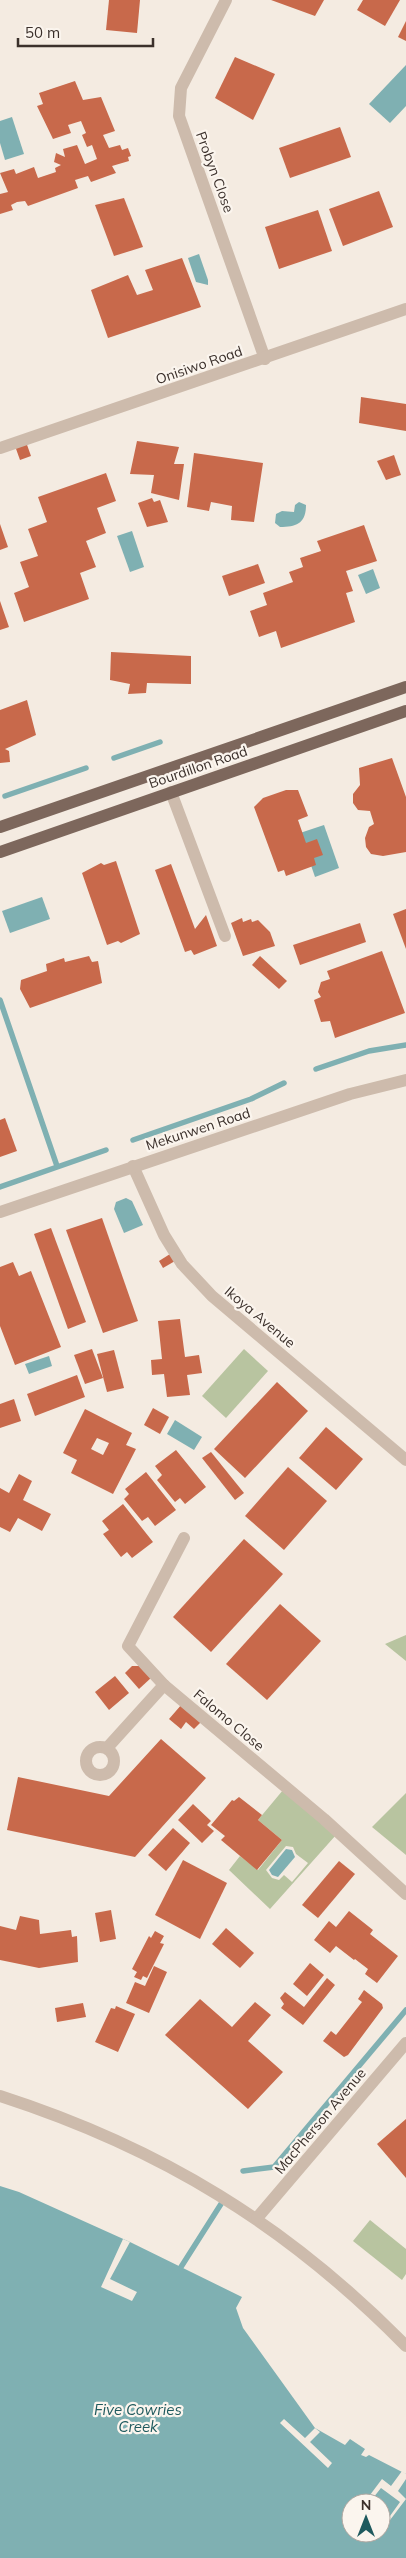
<svg xmlns="http://www.w3.org/2000/svg" width="406" height="2558" viewBox="0 0 406 2558" font-family="Mulish,sans-serif">
	<style>
		.green { fill: #b8c4a0; fill-rule: evenodd }
		.water { fill: #7fb0b2; fill-rule: evenodd }
		.pier { fill: #f4ebe1 }
		.lines { fill: none; stroke-linecap: round; stroke-linejoin: round }
		.stream { stroke: #7fb0b2; stroke-width: 5.5 }
		.building { fill: #c8694b; fill-rule: evenodd }
		.minor { stroke: #cdbbac; stroke-width: 12 }
		.major { stroke: #7d675c; stroke-width: 12 }
		.labels { text-anchor: middle; stroke-width: 4.5; stroke-linejoin: round; paint-order: stroke }
		.street-label { font-size: 14px; fill: #3b302b; stroke: #fbf5ee }
		.water-label { font-size: 15px; font-style: italic; fill: #1f5a5e; stroke: #fbf5ee }
	</style>
	<rect width="100%" height="100%" fill="#f4ebe1"/>
	<g class="green">
		<polygon points="244,1349 268,1371 226,1418 202,1396"/>
		<polygon points="406,1635 406,1661 385,1644"/>
		<path d="M283,1790L336,1835L270,1909L229,1870L240,1856L258,1870L282,1840L258,1820ZM286,1846L293,1847L296,1854L308,1863L292,1882L284,1875L279,1880L272,1878L266,1870Z"/>
		<polygon points="406,1793 406,1855 372,1827"/>
		<polygon points="370,2220 406,2249 406,2274 402,2280 353,2241"/>
	</g>
	<g class="water">
		<polygon points="406,65 406,106 390,123 369,104"/>
		<polygon points="12,117 24,154 5,160 0,143 0,121"/>
		<polygon points="199,254 208,280 208,285 196,282 188,258"/>
		<path d="M299,502L306,505C306,523 297,527 280,527L275,523L276,514L282,511L294,512L295,505Z"/>
		<polygon points="132,531 144,567 130,572 117,536"/>
		<polygon points="373,569 380,588 366,594 358,575"/>
		<polygon points="324,825 339,868 315,877 300,833"/>
		<polygon points="42,897 50,919 10,933 2,911"/>
		<polygon points="126,1198 132,1201 143,1225 124,1233 114,1209 116,1202"/>
		<polygon points="49,1356 52,1366 29,1374 25,1364"/>
		<polygon points="175,1420 202,1437 194,1450 167,1434"/>
		<polygon points="286,1849 292,1850 295,1857 278,1877 272,1875 269,1870"/>
		<path d="M0,2186L19,2192L130,2242L242,2297L236,2308L243,2328L315,2428L345,2445L350,2439L365,2449L361,2455L366,2457L369,2455L406,2474V2558H0ZM351,2503H381V2533H351Z"/>
	</g>
	<g class="pier">
		<polygon points="123,2239 130,2242 110,2279 137,2292 132,2301 101,2287"/>
		<polygon points="284,2419 305,2438 315,2428 320,2432 310,2442 332,2463 328,2468 280,2423"/>
		<polygon points="402,2471 406,2474 406,2479 398,2491 406,2499 387,2524 385,2523 400,2502 381,2488 369,2503 364,2503 382,2479 391,2486"/>
	</g>
	<g class="lines">
		<g class="stream">
			<polyline points="114,758 160,742"/>
			<polyline points="5,796 86,768"/>
			<polyline points="0,1000 57,1166"/>
			<polyline points="316,1069 369,1051 406,1045"/>
			<polyline points="133,1140 251,1099 284,1083"/>
			<polyline points="0,1187 106,1150"/>
			<polyline points="243,2171 274,2167 406,2010"/>
			<polyline points="181,2267 221,2204"/>
		</g>
	</g>
	<g class="building">
		<polygon points="109,0 140,0 137,33 106,30"/>
		<polygon points="271,0 324,0 315,16"/>
		<polygon points="363,0 400,0 385,26 357,10"/>
		<polygon points="406,21 406,41 398,37"/>
		<polygon points="235,57 275,74 253,120 215,98"/>
		<polygon points="75,81 83,100 101,97 115,131 103,135 109,148 120,145 122,150 128,148 131,156 128,157 129,161 112,166 116,173 91,182 88,176 75,180 78,188 28,206 25,201 17,202 11,205 13,210 0,214 0,194 8,192 0,173 14,169 16,174 34,167 38,178 56,172 55,168 61,165 54,162 56,153 65,157 63,149 77,145 85,164 97,159 92,145 87,147 82,135 86,133 81,121 68,125 71,133 53,139 37,106 43,104 39,93"/>
		<polygon points="340,127 351,157 290,178 279,148"/>
		<polygon points="379,191 393,227 343,246 329,209"/>
		<polygon points="124,198 143,247 114,256 95,205"/>
		<polygon points="318,210 332,251 279,269 265,227"/>
		<polygon points="182,258 201,307 108,338 91,290 128,275 137,295 153,290 145,270"/>
		<polygon points="361,397 406,404 406,431 359,423"/>
		<polygon points="137,441 179,447 174,464 184,464 179,500 151,493 154,475 130,474"/>
		<polygon points="26,442 31,456 20,460 15,446"/>
		<polygon points="194,453 263,463 254,522 231,520 232,506 211,502 209,511 187,507"/>
		<polygon points="394,455 401,475 386,480 377,461"/>
		<polygon points="106,473 116,501 97,508 106,533 86,541 96,567 80,573 89,599 24,622 14,593 29,587 20,562 38,556 28,529 47,522 38,497"/>
		<polygon points="152,498 154,502 160,500 168,522 147,527 138,503"/>
		<polygon points="0,524 8,547 0,550"/>
		<polygon points="364,525 377,561 346,571 353,591 346,593 355,622 281,648 276,631 259,637 250,611 267,605 263,593 293,582 289,572 303,567 300,558 321,551 317,541"/>
		<polygon points="258,564 265,583 229,596 222,576"/>
		<polygon points="0,601 9,627 0,630"/>
		<polygon points="111,652 191,656 191,684 147,683 146,693 128,694 130,684 110,680"/>
		<polygon points="27,700 36,735 5,749 9,751 10,762 0,763 0,710"/>
		<polygon points="392,758 406,797 406,852 383,856 371,854 366,847 365,838 369,827 374,824 370,811 358,810 353,803 353,794 360,785 359,768"/>
		<polygon points="286,790 298,790 308,816 298,820 306,843 317,839 323,855 314,858 316,865 286,876 284,870 278,872 254,807 263,798"/>
		<polygon points="116,861 140,934 121,943 118,941 107,945 82,873 101,863 104,865"/>
		<polygon points="171,864 195,929 206,915 217,946 194,955 191,950 185,952 155,870"/>
		<polygon points="406,909 406,949 393,914"/>
		<polygon points="242,918 243,922 251,919 252,922 258,920 270,932 275,946 243,956 231,923"/>
		<polygon points="360,923 366,942 300,965 293,945"/>
		<polygon points="382,951 405,1013 335,1038 330,1021 321,1022 314,1000 321,997 318,992 321,982 330,979 327,971"/>
		<polygon points="89,956 92,962 98,961 102,983 30,1008 20,989 21,980 47,971 46,964 64,958 65,962"/>
		<polygon points="260,956 287,981 279,989 252,965"/>
		<polygon points="5,1118 17,1151 0,1157 0,1120"/>
		<polygon points="102,1218 138,1321 103,1333 66,1230"/>
		<polygon points="51,1228 86,1322 68,1329 34,1234"/>
		<polygon points="170,1254 175,1261 163,1268 159,1261"/>
		<polygon points="13,1262 19,1276 31,1271 61,1347 15,1365 0,1326 0,1267"/>
		<polygon points="180,1319 185,1357 199,1355 202,1373 187,1375 190,1395 167,1397 164,1374 152,1375 151,1360 162,1359 158,1321"/>
		<polygon points="92,1349 103,1378 85,1384 74,1355"/>
		<polygon points="114,1350 124,1388 107,1392 97,1354"/>
		<polygon points="77,1375 85,1397 35,1416 27,1394"/>
		<polygon points="277,1382 308,1411 245,1478 214,1449"/>
		<polygon points="14,1399 21,1421 0,1428 0,1404"/>
		<polygon points="153,1408 169,1417 160,1434 144,1425"/>
		<path d="M85,1409L132,1433L126,1445L136,1449L113,1494L71,1473L77,1460L63,1453ZM97,1438L109,1443L103,1455L91,1449Z"/>
		<polygon points="326,1427 363,1459 336,1490 299,1458"/>
		<polygon points="176,1450 206,1487 185,1504 180,1498 175,1502 157,1480 162,1475 155,1466"/>
		<polygon points="211,1452 244,1493 235,1500 202,1458"/>
		<polygon points="288,1467 327,1501 284,1550 245,1516"/>
		<polygon points="146,1472 176,1510 155,1526 148,1517 142,1521 124,1499 129,1494 125,1489"/>
		<polygon points="19,1474 32,1481 23,1500 51,1514 42,1531 18,1518 10,1532 0,1527 0,1488 9,1493"/>
		<polygon points="123,1504 153,1542 132,1558 127,1552 121,1557 103,1534 109,1530 102,1521"/>
		<polygon points="244,1539 283,1574 211,1652 173,1617"/>
		<polygon points="280,1604 321,1641 267,1700 226,1664"/>
		<polygon points="132,1666 142,1666 152,1677 139,1689 125,1673"/>
		<polygon points="115,1676 129,1693 109,1710 95,1692"/>
		<polygon points="182,1704 202,1721 194,1729 186,1722 181,1729 169,1719"/>
		<polygon points="161,1739 206,1778 135,1857 7,1830 18,1777 109,1796"/>
		<polygon points="239,1797 262,1815 258,1820 282,1840 257,1870 221,1840 225,1836 211,1825 232,1800 234,1801"/>
		<polygon points="193,1804 211,1821 207,1825 214,1831 202,1843 178,1820"/>
		<polygon points="173,1828 190,1843 166,1871 148,1855"/>
		<polygon points="183,1860 227,1883 200,1939 155,1915"/>
		<polygon points="339,1861 355,1874 318,1918 302,1905"/>
		<polygon points="111,1910 116,1939 100,1942 95,1913"/>
		<polygon points="349,1911 373,1930 370,1934 398,1956 377,1983 365,1974 368,1969 355,1959 354,1960 336,1946 330,1953 314,1940 329,1921 336,1927"/>
		<polygon points="20,1916 39,1920 40,1934 71,1930 72,1937 77,1936 78,1962 39,1968 0,1960 0,1926 16,1930"/>
		<polygon points="226,1928 254,1953 240,1968 212,1944"/>
		<polygon points="155,1931 164,1936 160,1943 164,1944 147,1978 143,1976 141,1980 134,1977 137,1972 132,1969 149,1936 151,1938"/>
		<polygon points="310,1963 324,1975 307,1996 293,1984"/>
		<polygon points="154,1966 167,1972 149,2013 126,2003 135,1982 145,1986"/>
		<polygon points="327,1978 335,1985 303,2025 281,2008 284,2004 280,1998 285,1992 304,2007"/>
		<polygon points="364,1990 382,2004 383,2008 348,2055 344,2057 323,2041 331,2031 336,2035 362,2002 358,1999"/>
		<polygon points="200,1999 232,2027 255,2002 271,2015 248,2041 283,2072 248,2109 165,2035"/>
		<polygon points="83,2003 86,2017 57,2022 55,2008"/>
		<polygon points="116,2006 135,2014 118,2052 95,2042 111,2008 115,2009"/>
		<polygon points="406,2119 406,2178 377,2144"/>
	</g>
	<g class="lines">
		<g class="minor">
			<polyline points="226,0 181,88 179,116 265,359"/>
			<polyline points="0,448 406,309"/>
			<polyline points="171,792 225,936"/>
			<polyline points="133,1166 164,1235 182,1264 212,1296 406,1460"/>
			<polyline points="0,1212 350,1094 406,1080"/>
			<polyline points="184,1538 128,1646 164,1685 324,1819 406,1894"/>
			<circle cx="100" cy="1761" r="14"/>
			<polyline points="107,1748 164,1685"/>
			<path d="M0,2096C161,2148 287,2225 406,2346"/>
			<polyline points="257,2218 406,2043"/>
		</g>
		<g class="major">
			<polyline points="0,827 406,687"/>
			<polyline points="0,852 406,711"/>
		</g>
	</g>
	<g class="labels">
		<g class="street-label">
			<text transform="translate(215 172) rotate(70)" y="5">Probyn Close</text>
			<text transform="translate(199 365) rotate(-19)" y="5">Onisiwo Road</text>
			<text transform="translate(198 767) rotate(-19)" y="5">Bourdillon Road</text>
			<text transform="translate(198 1129) rotate(-18)" y="5">Mekunwen Road</text>
			<text transform="translate(260 1317) rotate(40)" y="5">Ikoya Avenue</text>
			<text transform="translate(229 1720) rotate(40)" y="5">Falomo Close</text>
			<text transform="translate(320 2121) rotate(-50)" y="5">MacPherson Avenue</text>
		</g>
		<g class="water-label">
			<text x="138" y="2415">Five Cowries<tspan x="138" dy="17">Creek</tspan></text>
		</g>
	</g>
	<g transform="translate(366 2518)"><circle r="24" fill="#fbf5ee" stroke="#aea6a0"/>
	<path d="M0-4L9 19L0 12L-9 19Z" fill="#1f5a5e"/>
	<text y="-8" font-size="14" font-weight="bold" text-anchor="middle" fill="#3b302b">N</text>
	</g>
	<path d="M18 38v8h135v-8" fill="none" stroke="#3b302b" stroke-width="2.5"/>
	<text x="25" y="38" font-size="15" fill="#3b302b" stroke="#fbf5ee" stroke-width="4" paint-order="stroke">50 m</text>
</svg>
